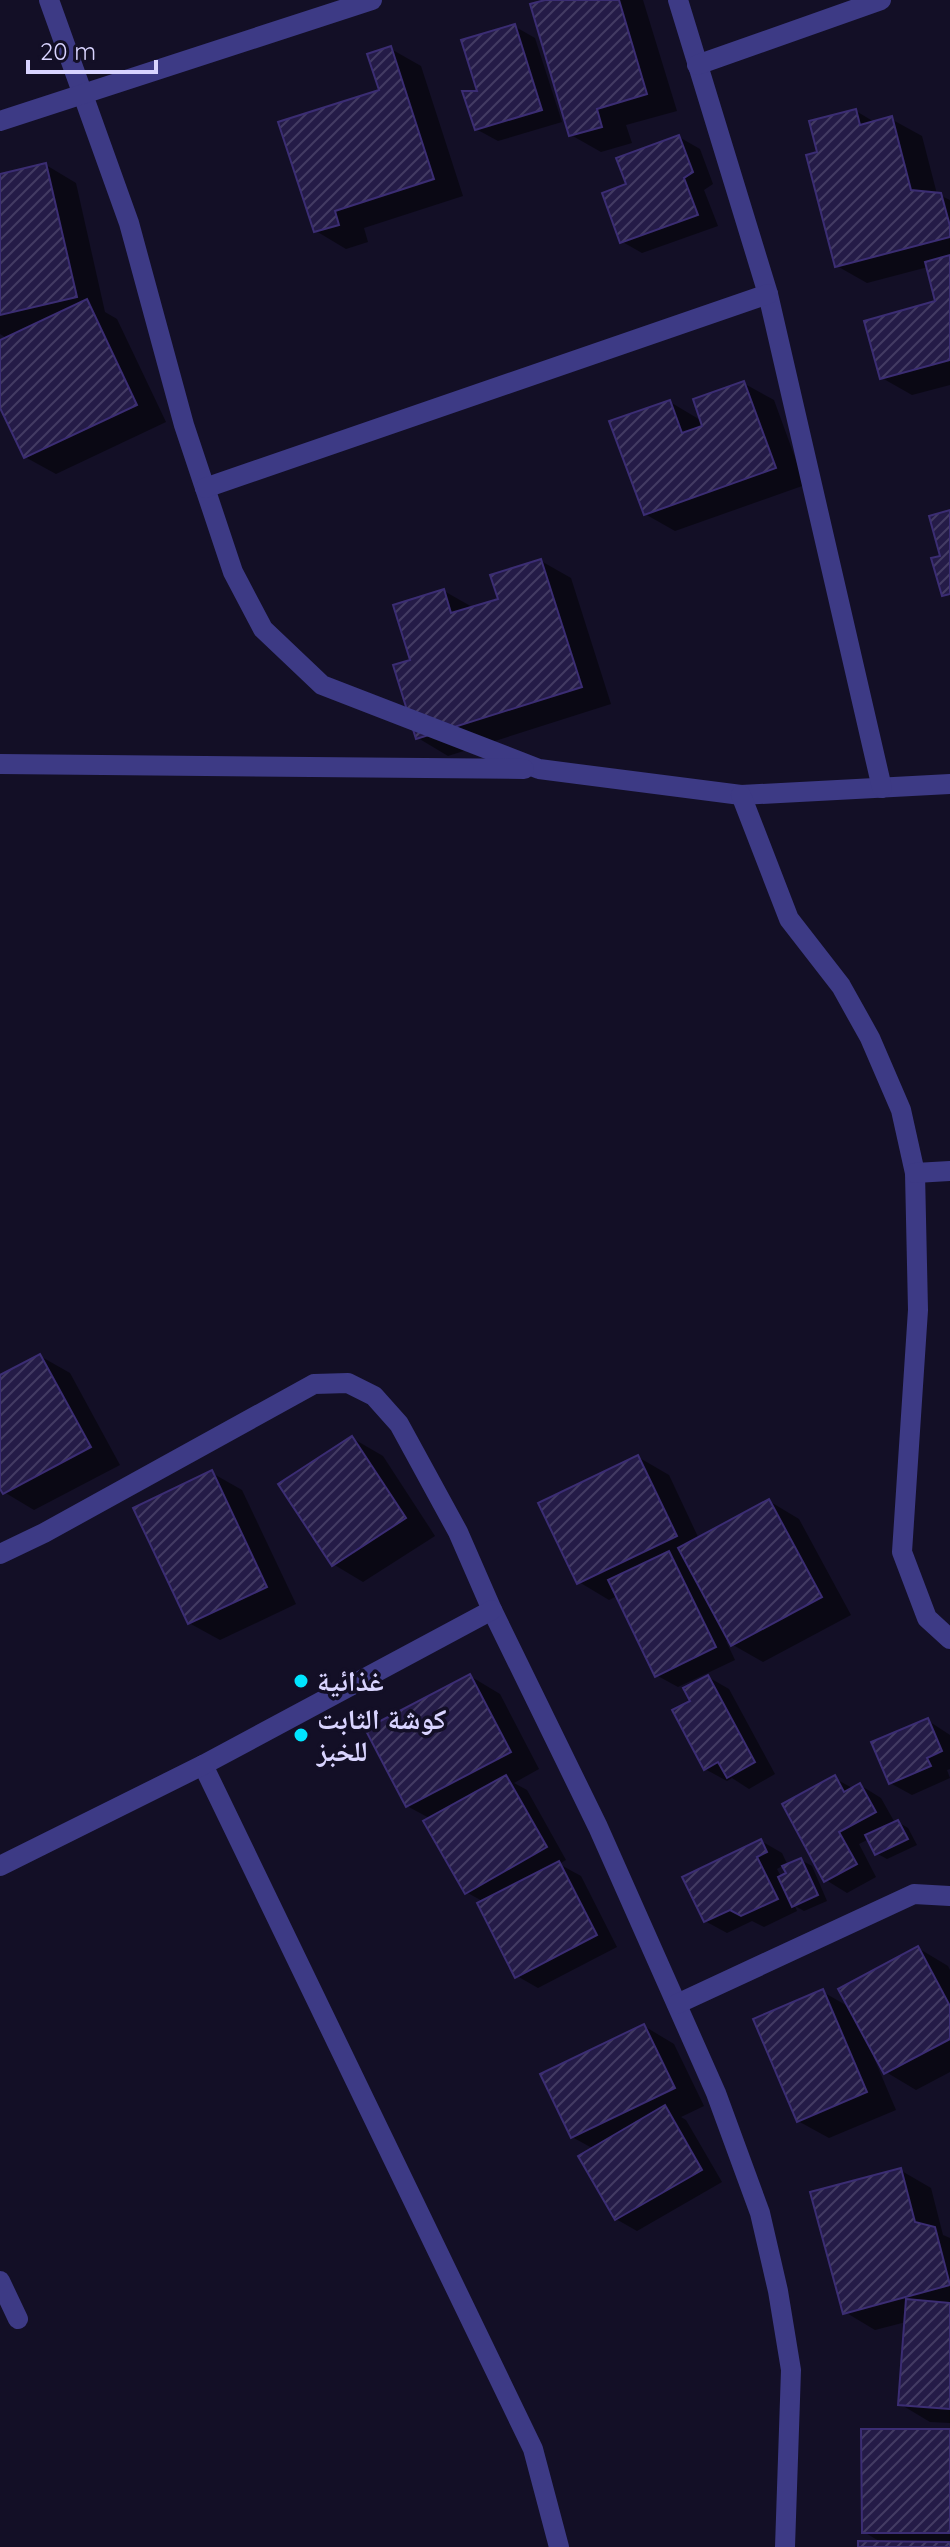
<svg xmlns="http://www.w3.org/2000/svg" width="950" height="2547" viewBox="0 0 950 2547" font-family="Quicksand,'Noto Naskh Arabic',sans-serif">
	<style>
		.shadow { fill: #0007; fill-rule: evenodd }
		.building { fill: url(#building-hatch); stroke: #3b2d73; stroke-width: 2 }
		.lines { fill: none; stroke-linecap: round; stroke-linejoin: round }
		.street { stroke: #3d3a85; stroke-width: 20 }
		.poi-dot { fill: #00e5ff; stroke: #130f26; stroke-width: 3 }
		.labels { text-anchor: middle; stroke-width: 7; stroke-linejoin: round; paint-order: stroke }
		.poi-label { font-size: 28px; font-weight: bold; fill: #d9d4ff; stroke: #130f26; text-anchor: start }
	</style>
	<defs>
		<pattern id="building-hatch" width="6" height="6" patternUnits="userSpaceOnUse" patternTransform="scale(2)"><rect width="6" height="6" fill="#241b47"/><path d="M-1 1l2-2M0 6l6-6M5 7l2-2" fill="none" stroke="#433b63"/></pattern>
	</defs>
	<rect width="100%" height="100%" fill="#130f26"/>
	<g class="shadow">
		<polygon points="552,0 643,0 677,111 626,125 632,143 601,152 571,135"/>
		<polygon points="514,26 535,38 562,122 498,141 476,129"/>
		<polygon points="391,49 421,66 463,196 364,228 368,242 346,249 316,231 381,91"/>
		<polygon points="856,111 876,123 891,119 922,136 937,194 950,200 950,385 912,395 882,378 938,302 928,267 867,283 837,266 819,154"/>
		<polygon points="679,137 700,149 713,184 704,190 718,226 642,253 621,241 629,185"/>
		<polygon points="46,165 76,183 105,312 117,319 166,422 56,474 25,457 0,403 0,342 8,339 0,334 0,176"/>
		<polygon points="743,383 774,400 805,485 675,531 645,514 670,402 702,421"/>
		<polygon points="541,561 571,578 611,704 448,756 418,738 413,662 444,591 474,608 500,600"/>
		<polygon points="40,1356 70,1373 120,1465 34,1510 4,1492 0,1485 0,1378"/>
		<polygon points="352,1438 383,1456 435,1536 363,1582 333,1564"/>
		<polygon points="638,1457 669,1475 699,1539 769,1501 799,1519 851,1615 763,1662 726,1641 735,1660 678,1687 656,1675 617,1596 609,1600 579,1582"/>
		<polygon points="212,1473 242,1490 296,1604 220,1640 189,1623"/>
		<polygon points="470,1676 500,1694 539,1769 514,1783 527,1790 566,1860 559,1864 581,1876 617,1947 538,1988 517,1976 484,1902 466,1892 431,1819 407,1806"/>
		<polygon points="708,1677 729,1689 775,1774 749,1789 732,1778 727,1781 705,1769 692,1701"/>
		<polygon points="927,1720 950,1735 950,1769 947,1770 950,1778 912,1795 890,1783"/>
		<polygon points="834,1778 854,1789 860,1785 881,1798 895,1823 898,1822 908,1828 917,1845 887,1859 876,1853 869,1839 859,1844 876,1877 847,1893 826,1880"/>
		<path d="M761,1841L782,1853L788,1866L801,1860L812,1866L827,1901L804,1911L795,1906L797,1911L764,1927L752,1921L727,1933L705,1921ZM784,1865L788,1874L781,1877L777,1869Z"/>
		<polygon points="918,1948 948,1966 950,1970 950,2072 916,2090 886,2072 874,2050 871,2051 896,2110 829,2138 798,2121 823,1992 851,2008"/>
		<polygon points="644,2026 674,2044 704,2106 681,2117 686,2120 722,2182 637,2231 616,2219 594,2149 572,2137"/>
		<polygon points="900,2170 931,2188 943,2235 950,2238 950,2423 930,2422 900,2404 906,2322 875,2330 845,2312"/>
		<polygon points="950,2431 950,2547 860,2547 884,2544 864,2532"/>
	</g>
	<g class="building">
		<polygon points="545,0 619,0 647,94 597,109 602,127 569,136 530,4"/>
		<polygon points="515,24 542,110 475,130 462,91 477,91 461,40"/>
		<polygon points="391,46 434,179 335,211 339,225 314,232 278,122 379,90 367,54"/>
		<polygon points="856,109 860,125 892,116 911,190 941,193 950,226 950,237 835,267 806,155 817,152 809,121"/>
		<polygon points="679,135 693,172 684,178 698,215 620,243 602,193 626,184 616,158"/>
		<polygon points="46,163 77,297 0,315 0,174"/>
		<polygon points="950,255 950,360 880,379 864,321 935,301 925,262"/>
		<polygon points="87,299 137,405 24,458 0,408 0,340"/>
		<polygon points="744,381 776,468 644,515 609,421 670,400 682,433 702,426 693,399"/>
		<polygon points="950,510 950,594 942,596 931,558 940,556 929,516"/>
		<polygon points="541,559 582,687 416,739 393,665 410,660 393,605 444,589 451,613 498,599 490,575"/>
		<polygon points="40,1354 91,1447 3,1494 0,1489 0,1375"/>
		<polygon points="352,1436 406,1518 332,1566 278,1484"/>
		<polygon points="638,1455 677,1536 577,1584 538,1503"/>
		<polygon points="212,1470 267,1587 188,1624 133,1508"/>
		<polygon points="769,1499 822,1597 731,1646 678,1548"/>
		<polygon points="669,1551 716,1647 655,1677 608,1580"/>
		<polygon points="470,1674 511,1752 406,1807 365,1729"/>
		<polygon points="708,1675 755,1762 727,1778 718,1762 704,1770 672,1710 690,1701 683,1688"/>
		<polygon points="928,1718 942,1751 927,1758 931,1766 889,1784 871,1742"/>
		<polygon points="506,1775 547,1847 465,1894 423,1821"/>
		<polygon points="835,1775 844,1792 860,1783 876,1812 839,1832 857,1864 824,1882 782,1804"/>
		<polygon points="898,1820 908,1839 875,1855 865,1835"/>
		<polygon points="761,1839 767,1852 757,1857 778,1899 741,1916 730,1910 704,1922 682,1877"/>
		<polygon points="801,1858 818,1895 792,1907 778,1877 786,1873 782,1866"/>
		<polygon points="559,1861 597,1935 515,1978 477,1903"/>
		<polygon points="918,1946 950,2006 950,2039 884,2074 838,1989"/>
		<polygon points="823,1989 867,2092 797,2122 753,2019"/>
		<polygon points="644,2024 675,2088 571,2138 540,2074"/>
		<polygon points="665,2105 702,2170 615,2220 578,2156"/>
		<polygon points="901,2168 915,2222 935,2227 950,2285 843,2314 810,2192"/>
		<polygon points="906,2299 950,2303 950,2409 898,2405"/>
		<polygon points="861,2429 950,2429 950,2533 862,2533"/>
		<polygon points="858,2541 950,2542 950,2547 858,2547"/>
	</g>
	<g class="lines">
		<g class="street">
			<polyline points="49,0 129,223 184,425 233,572 263,629 322,685 539,769 741,795 950,784"/>
			<polyline points="678,0 768,294 882,788"/>
			<polyline points="697,65 881,0"/>
			<polyline points="0,121 372,0"/>
			<polyline points="205,488 768,294"/>
			<polyline points="0,764 524,769"/>
			<polyline points="741,795 789,919 841,986 870,1038 901,1110 915,1173 918,1310 902,1552 927,1618 950,1639"/>
			<polyline points="915,1173 950,1171"/>
			<polyline points="0,1554 44,1533 314,1384 348,1383 374,1396 399,1424 458,1532 492,1610 598,1827 716,2093 760,2213 778,2291 791,2370 785,2547"/>
			<polyline points="203,1765 533,2449 559,2547"/>
			<polyline points="0,1866 203,1765 492,1610"/>
			<polyline points="677,2004 914,1894 950,1896"/>
			<polyline points="0,2281 18,2319"/>
		</g>
	</g>
	<g class="poi-dot">
		<circle cx="301" cy="1681" r="8"/>
		<circle cx="301" cy="1735" r="8"/>
	</g>
	<g class="labels">
		<g class="poi-label">
			<text x="317" y="1691">غذائية</text>
			<text x="317" y="1729">كوشة الثابت<tspan x="317" dy="32">للخبز</tspan></text>
		</g>
	</g>
	<path d="M28 60v12h128v-12" fill="none" stroke="#d9d4ff" stroke-width="4"/>
	<text x="40" y="60" font-size="24" fill="#d9d4ff" stroke="#130f26" stroke-width="6" paint-order="stroke">20 m</text>
</svg>
